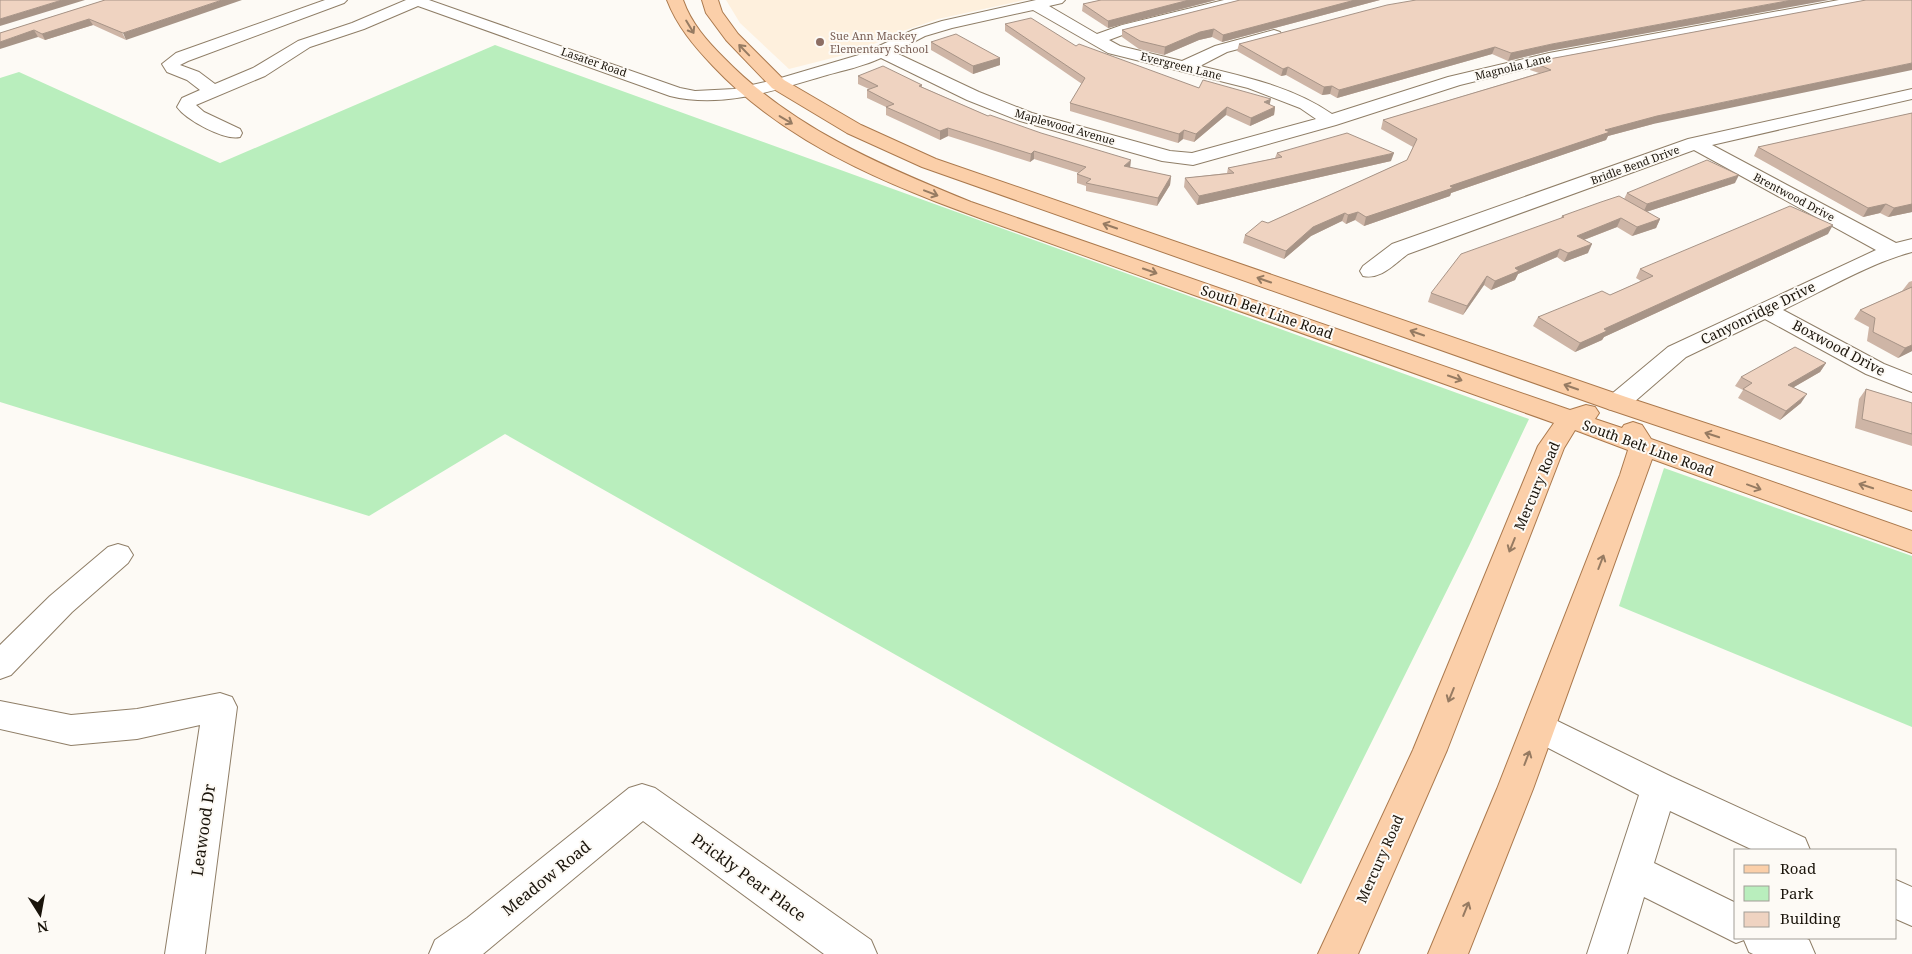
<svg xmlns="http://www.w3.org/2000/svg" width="1912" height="954" viewBox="0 0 1912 954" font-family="'Noto Serif',serif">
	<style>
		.built { fill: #fef0dd }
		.green { fill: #b9eebd }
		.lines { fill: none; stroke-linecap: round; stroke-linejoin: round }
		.minor-casing { stroke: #8f7e67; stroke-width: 2 }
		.major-casing { stroke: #ab794d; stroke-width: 2 }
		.minor { fill: #fff; fill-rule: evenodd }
		.major { fill: #fbcfa9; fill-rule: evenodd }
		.wall { fill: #ceb5a6 }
		.shaded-wall { fill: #a79487 }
		.building { fill: #efd3c1; stroke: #a79487 }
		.oneway { stroke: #967b62 }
		.education-dot { fill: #8d6e63; stroke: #fdfaf5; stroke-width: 2 }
		.labels { text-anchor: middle; stroke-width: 4; stroke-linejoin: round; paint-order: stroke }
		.far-education-label { font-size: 11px; fill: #785e54; stroke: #fdfaf5; text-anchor: start }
		.far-street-label { font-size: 11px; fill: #1a140b; stroke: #fdfaf5 }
		.street-label { font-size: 14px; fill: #1a140b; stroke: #fdfaf5 }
		.near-street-label { font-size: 16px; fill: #1a140b; stroke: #fdfaf5 }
	</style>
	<rect width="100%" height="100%" fill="#fdfaf5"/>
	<polygon class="built" points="726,0 1025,0 938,19 903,31 856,52 789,69 740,23"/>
	<g class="green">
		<polygon points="495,45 1529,419 1470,544 1301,884 505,434 369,516 0,402 0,78 19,72 220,163"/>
		<polygon points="1664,468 1912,556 1912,727 1619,606"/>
	</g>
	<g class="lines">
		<g class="minor-casing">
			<g id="minor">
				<path d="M325,0H347L344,3L188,61L180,65L199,72L215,84L253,68L298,41L352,23L406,0H429L680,88L695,91L734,89L774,80L862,54L913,30L942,21L1036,0H1065L1062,3L1049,6L1097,34L1122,25L1224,0H1251L1248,3L1133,31L1109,40L1120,46L1182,61L1215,46L1274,30L1280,32L1282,35L1280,38L1227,52L1200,66C1246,77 1293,87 1332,114L1448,77L1549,53L1839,0H1872L1869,3L1864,5L1549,63L1460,85L1336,125L1193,165L1162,161L1020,121L967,100L881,58C864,66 845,70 827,75C776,90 723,109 670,96L418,6L364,29L310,47L265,76L196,105L204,112L240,129L242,133L240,137C225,141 186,120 177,107L182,98L200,90L187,80L167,72L162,64L176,53ZM1033,10L1108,53L1248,88L1300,108L1316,119L1192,153L1170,151L1032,113L979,92L894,52L925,36L952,28Z"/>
				<path d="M1912,89V99L1712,145L1896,243L1912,239V252C1870,263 1823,291 1783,310L1884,364L1912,375V392L1866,374L1765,319L1686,357L1626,409L1617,411L1608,409L1604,403L1608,397L1668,347L1876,250L1694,150L1408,254C1394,264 1381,280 1363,276L1360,271L1363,266L1392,244L1688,139Z"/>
				<polygon points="118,544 128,547 133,555 128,563 72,612 11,675 0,679 0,645 50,596 108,547"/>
				<polygon points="220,693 232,697 237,707 205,954 165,954 200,725 137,739 71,745 0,729 0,701 71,715 137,709"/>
				<polygon points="1539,712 1672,777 1805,838 1810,850 1753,850 1670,811 1654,863 1736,903 1736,938 1805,938 1809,940 1815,954 1753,954 1749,952 1744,940 1736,943 1644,897 1627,954 1587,954 1639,795 1527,737 1522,727 1527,717"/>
				<polygon points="642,784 655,788 871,940 877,954 824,954 643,821 483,954 429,954 435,940 467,918 629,788"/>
				<polygon points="1896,880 1912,887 1912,926 1896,919"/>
			</g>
		</g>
		<g class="major-casing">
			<g id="major">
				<path d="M667,0H683C691,23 707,41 724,58C792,128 882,166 971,202L1570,410L1586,405L1595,407L1599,413L1595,419L1622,428L1624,425L1633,422L1642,425L1651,439L1912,531V553L1652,459L1533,789L1468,954H1428L1497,789L1620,475L1628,450L1575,430L1564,448L1447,750L1358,954H1318L1413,750L1538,446L1554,423C1434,380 1314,337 1194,295C1135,274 1077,253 1019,232C909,193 794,152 713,66C694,46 677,26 667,0Z"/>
				<polygon points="702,0 718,0 722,12 738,34 784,80 861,125 936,159 1626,397 1912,491 1912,511 1608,409 922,167 847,133 772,88 726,40 706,13"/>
			</g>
		</g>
		<use href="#minor" class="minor"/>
		<use href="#major" class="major"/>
	</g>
	<g class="wall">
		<polygon points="105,0 126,40 93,25 45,40 38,37 0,33"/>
		<polygon points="1101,0 1216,0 1108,28 1082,11 1083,4"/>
		<polygon points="1240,0 1380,0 1222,42 1212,37 1199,40 1164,55 1139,49 1122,37 1122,30"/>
		<polygon points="1416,0 1549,51 1508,61 1492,54 1337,98 1330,94 1322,95 1286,75 1281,76 1237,51 1239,44"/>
		<polygon points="1866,0 1653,124 1608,136 1606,140 1451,193 1450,196 1364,226 1355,220 1346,224 1342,221 1311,236 1284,259 1243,243 1245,235 1268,223 1407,160 1413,147 1381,129 1383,120 1539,73 1530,70 1533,62"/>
		<polygon points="1005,24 1076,46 1199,88 1270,105 1275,107 1274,115 1250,126 1226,115 1194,142 1183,139 1178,143 1070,111 1070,103 1082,84 1005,31"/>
		<polygon points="931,42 1000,58 1000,65 973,74 931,50"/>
		<polygon points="858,76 922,85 922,87 988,116 1130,168 1171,176 1170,185 1157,206 1086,191 1086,186 1077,183 1077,174 1079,173 1034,159 1030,162 948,136 940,140 886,115 886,107 867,98 867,90 869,89 858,84"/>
		<polygon points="1912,113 1912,212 1888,217 1880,213 1863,217 1754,156 1758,147"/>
		<polygon points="1277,153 1391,161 1197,205 1184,187 1185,178 1227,173 1228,168 1275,158"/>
		<polygon points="1735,183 1646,212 1660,219 1656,228 1632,236 1617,227 1584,240 1588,253 1564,262 1557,257 1518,274 1515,280 1491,290 1484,285 1463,315 1428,302 1431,293 1561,218 1562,216 1624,199 1627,193"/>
		<polygon points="1828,234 1604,337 1602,340 1575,352 1533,326 1538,317 1610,295 1641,281 1636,278 1640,269"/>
		<polygon points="1912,281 1912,351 1898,358 1867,341 1869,327 1854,319 1860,310 1902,291 1909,282"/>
		<polygon points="1826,363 1820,372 1794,387 1801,403 1780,420 1738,398 1743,390 1735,386 1741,377"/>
		<polygon points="1866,389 1912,403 1912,446 1855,428 1859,399"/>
	</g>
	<g class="shaded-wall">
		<polygon points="62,0 85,0 0,26 0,19"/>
		<polygon points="222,0 242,0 126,40 123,33"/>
		<polygon points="1189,0 1216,0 1108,28 1108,21"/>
		<polygon points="1355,0 1380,0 1222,42 1223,35"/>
		<polygon points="1792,0 1829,0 1549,51 1508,61 1511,53 1552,44"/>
		<polygon points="89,19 93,25 45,40 42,34"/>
		<polygon points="1214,29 1212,37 1199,40 1164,55 1165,47 1200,32"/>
		<polygon points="34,30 38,37 0,49 0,42"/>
		<polygon points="1495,47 1492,54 1337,98 1339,90"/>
		<polygon points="1000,58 1000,65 973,74 973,66"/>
		<polygon points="1912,63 1912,70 1653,124 1608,136 1606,140 1451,193 1450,196 1364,226 1366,217 1450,186 1605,130 1657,116"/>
		<polygon points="1288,67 1286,75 1281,76 1283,69"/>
		<polygon points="1332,86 1330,94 1322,95 1324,87"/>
		<polygon points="1271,99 1269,107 1264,102"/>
		<polygon points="1227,107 1226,115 1194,142 1196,134"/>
		<polygon points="1275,107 1274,115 1250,126 1251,118"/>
		<polygon points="948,128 948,136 940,140 940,131"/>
		<polygon points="1184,130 1183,139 1178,143 1179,134"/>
		<polygon points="1034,151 1034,159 1030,162 1031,154"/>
		<polygon points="1394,153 1391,161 1197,205 1199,196"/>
		<polygon points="1131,160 1130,169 1124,166"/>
		<polygon points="1739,175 1735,183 1643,213 1647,204"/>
		<polygon points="1171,176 1170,185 1157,206 1158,198"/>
		<polygon points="1886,204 1880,213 1863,217 1868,208"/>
		<polygon points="1912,204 1912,212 1888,217 1894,208"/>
		<polygon points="1358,212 1355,220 1346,224 1348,215"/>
		<polygon points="1345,213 1342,221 1311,236 1284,259 1286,251 1313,227"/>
		<polygon points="1621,218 1617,227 1573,244 1577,236"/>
		<polygon points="1660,219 1656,228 1632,236 1637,227"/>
		<polygon points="1833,225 1828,234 1604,337 1602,340 1575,352 1580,343 1604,329"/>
		<polygon points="1592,244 1588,253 1564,262 1568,253"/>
		<polygon points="1560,249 1557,257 1518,274 1515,280 1491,290 1495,281 1515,268"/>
		<polygon points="1487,276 1484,285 1463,315 1467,306"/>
		<polygon points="1912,345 1912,351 1898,358 1905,348"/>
		<polygon points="1826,363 1820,372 1782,394 1788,385"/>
		<polygon points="1807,394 1801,403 1780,420 1786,411"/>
	</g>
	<g class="building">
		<polygon points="0,0 62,0 0,19"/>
		<polygon points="105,0 222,0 123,33 89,19 42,34 34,30 0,42 0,33"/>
		<polygon points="1101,0 1189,0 1108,21 1083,4"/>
		<polygon points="1240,0 1355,0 1223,35 1214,29 1200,32 1165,47 1140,41 1122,30"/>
		<polygon points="1416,0 1792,0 1552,44 1511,53 1495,47 1339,90 1332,86 1324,87 1288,67 1283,69 1239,44 1387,5"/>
		<polygon points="1866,0 1912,0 1912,63 1657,116 1605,130 1610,132 1450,186 1453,188 1366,217 1358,212 1348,215 1345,213 1313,227 1286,251 1245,235 1262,221 1268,223 1407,160 1417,139 1383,120 1551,70 1533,62"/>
		<polygon points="1031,18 1076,46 1079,44 1199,88 1203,80 1271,99 1264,102 1275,107 1251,118 1227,107 1196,134 1184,130 1179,134 1070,103 1085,78 1005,24"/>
		<polygon points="956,34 1000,58 973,66 931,42"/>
		<polygon points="883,66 922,85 919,86 988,116 990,115 1041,133 1131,160 1124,166 1171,176 1158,198 1086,183 1091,179 1077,174 1086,167 1034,151 1031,154 948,128 940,131 886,107 894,104 867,90 878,86 858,76"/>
		<polygon points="1912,113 1912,204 1894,208 1886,204 1868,208 1758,147"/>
		<polygon points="1347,133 1394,153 1199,196 1185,178 1234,173 1228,168 1282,157 1277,153"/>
		<polygon points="1707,160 1739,175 1647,204 1627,193"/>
		<polygon points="1619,196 1660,219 1637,227 1621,218 1577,236 1592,244 1568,253 1560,249 1515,268 1519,271 1495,281 1487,276 1467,306 1431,293 1461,254 1564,217 1562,216 1601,202"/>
		<polygon points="1790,206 1833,225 1604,329 1607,331 1580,343 1538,317 1602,291 1610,295 1653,276 1640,269"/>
		<polygon points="1912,287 1912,345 1905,348 1873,332 1875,318 1860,310"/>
		<polygon points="1795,347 1826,363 1788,385 1807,394 1786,411 1743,389 1752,383 1741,377"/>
		<polygon points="1866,389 1912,403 1912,434 1862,419"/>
	</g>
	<defs><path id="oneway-shaft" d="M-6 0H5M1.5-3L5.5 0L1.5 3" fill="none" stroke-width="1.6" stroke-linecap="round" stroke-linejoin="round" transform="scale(1.25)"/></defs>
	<g class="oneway">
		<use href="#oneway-shaft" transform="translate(690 27) rotate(59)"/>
		<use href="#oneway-shaft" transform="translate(744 50) rotate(-134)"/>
		<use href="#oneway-shaft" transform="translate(786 120) rotate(31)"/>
		<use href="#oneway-shaft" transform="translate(931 193) rotate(21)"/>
		<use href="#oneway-shaft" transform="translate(1110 226) rotate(-161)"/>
		<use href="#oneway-shaft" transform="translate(1150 271) rotate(19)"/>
		<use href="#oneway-shaft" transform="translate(1264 280) rotate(-161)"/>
		<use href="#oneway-shaft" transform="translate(1417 333) rotate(-161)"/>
		<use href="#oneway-shaft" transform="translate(1455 378) rotate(19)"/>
		<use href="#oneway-shaft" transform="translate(1571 387) rotate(-161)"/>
		<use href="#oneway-shaft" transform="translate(1712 435) rotate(-162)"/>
		<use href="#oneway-shaft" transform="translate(1866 486) rotate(-162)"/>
		<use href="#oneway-shaft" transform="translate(1754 487) rotate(20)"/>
		<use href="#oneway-shaft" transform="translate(1512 545) rotate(112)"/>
		<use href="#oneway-shaft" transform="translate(1601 562) rotate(-69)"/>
		<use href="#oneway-shaft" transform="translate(1451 695) rotate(112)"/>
		<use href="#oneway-shaft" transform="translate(1527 758) rotate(-69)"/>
		<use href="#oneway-shaft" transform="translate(1466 909) rotate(-68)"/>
	</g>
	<circle class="education-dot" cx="820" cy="42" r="5"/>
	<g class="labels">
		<g class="far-education-label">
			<text x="830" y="40">Sue Ann Mackey<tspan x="830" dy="13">Elementary School</tspan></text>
		</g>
		<g class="far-street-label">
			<text transform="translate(594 62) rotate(19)" y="4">Lasater Road</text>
			<text transform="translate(1181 66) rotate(14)" y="4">Evergreen Lane</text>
			<text transform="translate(1513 67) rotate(-14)" y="4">Magnolia Lane</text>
			<text transform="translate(1065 127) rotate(16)" y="4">Maplewood Avenue</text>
			<text transform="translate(1635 165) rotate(-20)" y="4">Bridle Bend Drive</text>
			<text transform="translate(1794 197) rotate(28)" y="4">Brentwood Drive</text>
		</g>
		<g class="street-label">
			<text transform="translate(1267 312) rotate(19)" y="5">South Belt Line Road</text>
			<text transform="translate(1758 313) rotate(-26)" y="5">Canyonridge Drive</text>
			<text transform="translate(1839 348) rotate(28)" y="5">Boxwood Drive</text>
			<text transform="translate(1648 448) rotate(20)" y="5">South Belt Line Road</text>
			<text transform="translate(1537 486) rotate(-67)" y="5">Mercury Road</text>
			<text transform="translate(1380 859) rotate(-66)" y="5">Mercury Road</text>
		</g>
		<g class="near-street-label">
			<text transform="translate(203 830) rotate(-82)" y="6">Leawood Dr</text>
			<text transform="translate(749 877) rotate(36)" y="6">Prickly Pear Place</text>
			<text transform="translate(546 878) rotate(-39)" y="6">Meadow Road</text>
		</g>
	</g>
	<rect x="1734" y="849" width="162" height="90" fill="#fdfaf5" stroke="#a29e97"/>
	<rect x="1744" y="865" width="25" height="8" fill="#fbcfa9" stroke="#a29e97"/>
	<text x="1780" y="874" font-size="15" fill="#1a140b">Road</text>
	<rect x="1744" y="886" width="25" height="15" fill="#b9eebd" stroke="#a29e97"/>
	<text x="1780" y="899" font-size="15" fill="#1a140b">Park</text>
	<rect x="1744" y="912" width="25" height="15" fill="#efd3c1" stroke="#a29e97"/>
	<text x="1780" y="924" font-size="15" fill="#1a140b">Building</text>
	<g transform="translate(40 914) rotate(169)" stroke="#fdfaf5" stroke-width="4" paint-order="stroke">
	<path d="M0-4L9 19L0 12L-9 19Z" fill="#1a140b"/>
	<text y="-8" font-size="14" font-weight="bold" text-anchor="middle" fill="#1a140b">N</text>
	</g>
</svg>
